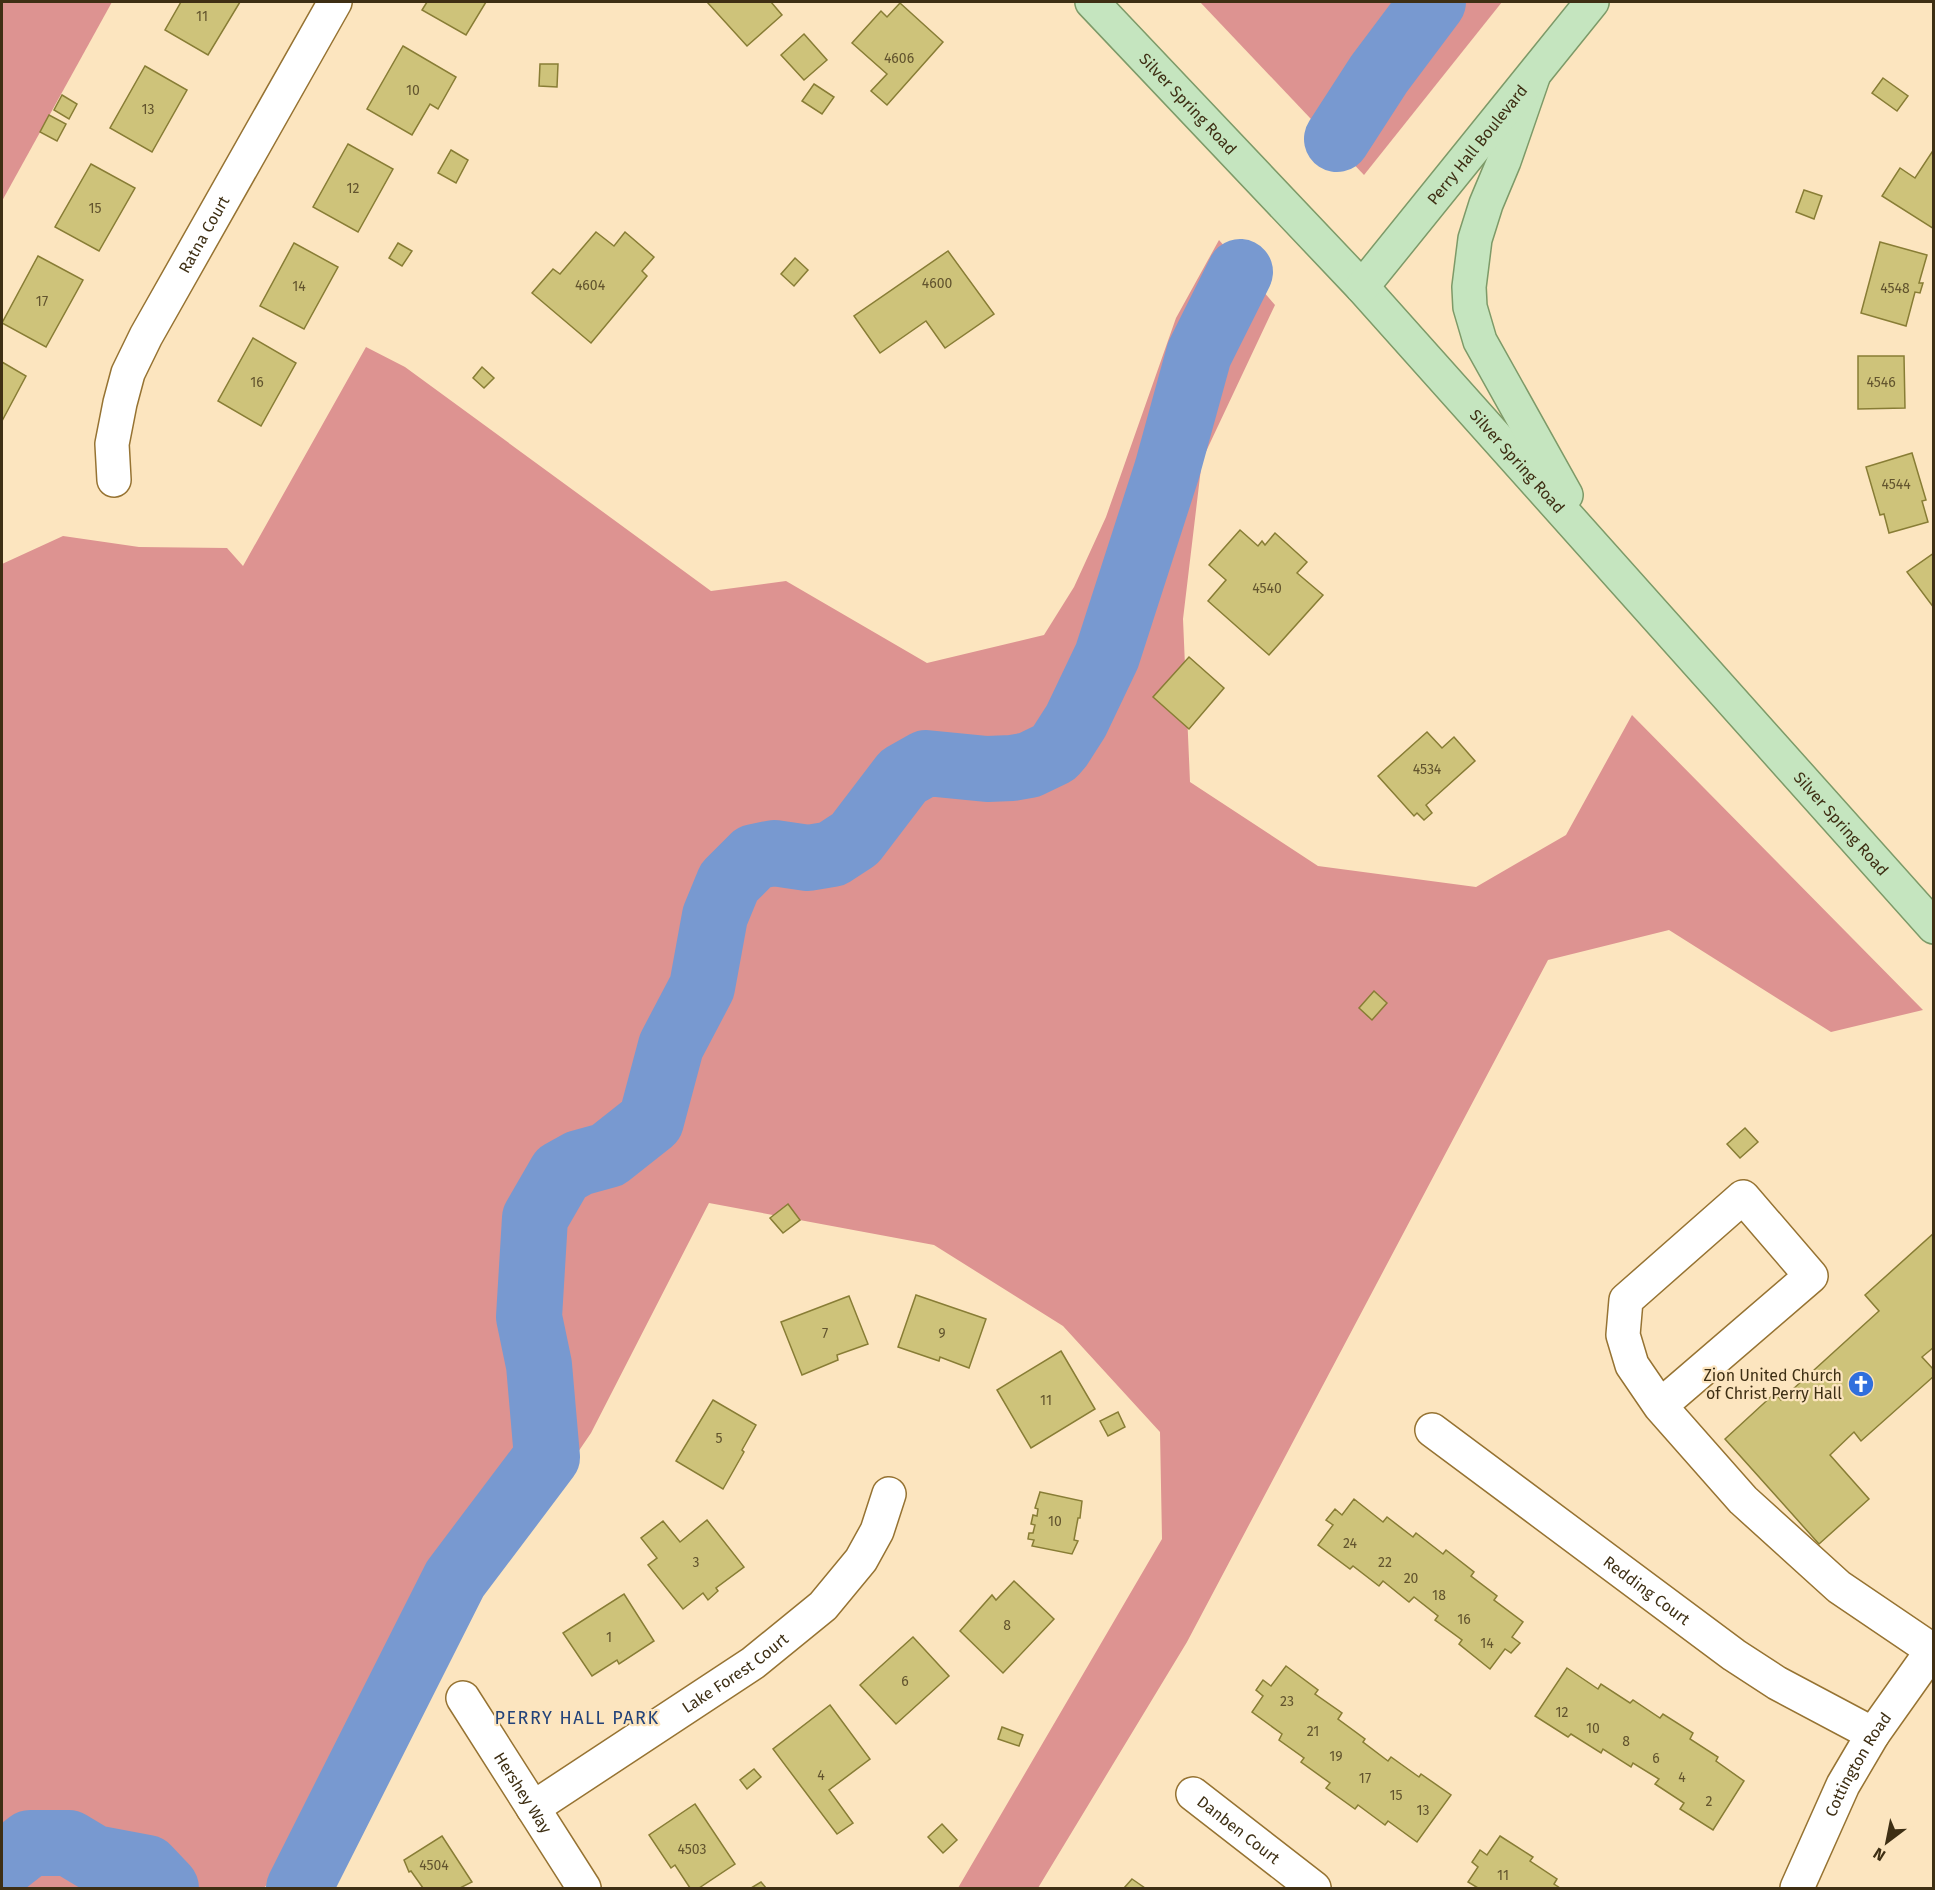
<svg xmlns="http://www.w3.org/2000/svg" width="1935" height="1890" viewBox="0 0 1935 1890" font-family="'Fira Sans',sans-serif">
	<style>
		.forest { fill: #dd9391 }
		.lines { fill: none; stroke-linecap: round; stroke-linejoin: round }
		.river { stroke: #7899d0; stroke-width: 66 }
		.building { fill: #cec37a; stroke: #887d35; stroke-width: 1.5 }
		.minor-casing { stroke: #967332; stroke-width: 36 }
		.major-casing { stroke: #7d9a68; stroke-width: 36 }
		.minor { stroke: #fff; stroke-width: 33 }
		.major { stroke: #c5e5bf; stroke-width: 33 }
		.labels { text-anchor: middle; stroke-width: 4.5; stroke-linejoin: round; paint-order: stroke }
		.number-label { font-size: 14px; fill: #62542e }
		.street-label { font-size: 16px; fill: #3e2f14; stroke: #fce5bf }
		.poi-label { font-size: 16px; fill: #3e2f14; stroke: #fce5bf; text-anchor: end }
		.neighbourhood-label { font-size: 18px; letter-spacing: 1.5px; fill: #234379; stroke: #fce5bf }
	</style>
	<rect width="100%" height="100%" fill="#fce5bf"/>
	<g class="forest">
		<polygon points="2,2 112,2 2,201"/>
		<polygon points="1200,2 1502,2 1364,175"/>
		<polygon points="1219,240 1275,305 1202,460 1183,619 1190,782 1318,866 1476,887 1566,835 1632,715 1923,1010 1831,1032 1669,930 1548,960 1187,1642 1038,1888 958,1888 1162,1539 1160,1432 1063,1326 934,1245 709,1203 591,1433 336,1807 264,1888 2,1888 2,564 63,536 139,547 227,548 243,566 366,347 405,367 711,591 786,581 927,663 1044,635 1074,587 1106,517 1176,318"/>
	</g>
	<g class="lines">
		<g class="river">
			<polyline points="1337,139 1379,74 1433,2"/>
			<polyline points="2,1865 30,1843 69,1843 94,1858 147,1868 166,1888"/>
			<polyline points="299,1888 455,1579 547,1457 539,1365 529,1317 535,1218 561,1173 579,1163 608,1155 651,1121 671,1046 702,987 715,916 729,882 754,857 774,853 808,858 832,854 855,839 903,776 926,763 987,769 1012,768 1029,765 1054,753 1060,746 1076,721 1107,656 1167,470 1199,354 1240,272"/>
		</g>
	</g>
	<g class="building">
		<polygon points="181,2 240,2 208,55 165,30"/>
		<polygon points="427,2 486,2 466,35 422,10"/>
		<polygon points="707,2 771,2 782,15 747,46"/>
		<polygon points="900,3 943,42 887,105 871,91 887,74 852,43 881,11 887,17"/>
		<polygon points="804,34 827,60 804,80 781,55"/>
		<polygon points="403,46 456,77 438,109 430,104 412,135 367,109"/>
		<polygon points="540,64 558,64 557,87 539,86"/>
		<polygon points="145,66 187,90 152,152 110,128"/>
		<polygon points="1883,78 1908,96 1897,111 1872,93"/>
		<polygon points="814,84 834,97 822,114 802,101"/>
		<polygon points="62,95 77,104 69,119 54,110"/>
		<polygon points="49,115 66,124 57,141 40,132"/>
		<polygon points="348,144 393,169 358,232 313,207"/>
		<polygon points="1934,149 1934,229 1882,196 1900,168 1915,178"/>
		<polygon points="451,150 468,160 456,183 438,173"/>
		<polygon points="91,164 135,188 99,251 55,227"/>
		<polygon points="1804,190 1822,196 1814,219 1796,212"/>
		<polygon points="596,232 614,246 625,232 654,257 642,271 647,276 591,343 532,293 553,269 560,274"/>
		<polygon points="1880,242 1927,255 1919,283 1923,283 1920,293 1915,292 1906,326 1861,313"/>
		<polygon points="294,243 338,267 304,329 260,306"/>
		<polygon points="398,243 412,251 402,266 389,258"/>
		<polygon points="948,251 994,314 945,348 926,321 880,353 854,316"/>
		<polygon points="38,256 83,280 46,347 2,323"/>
		<polygon points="795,258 808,270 794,286 781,274"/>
		<polygon points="253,338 296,363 261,426 218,401"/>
		<polygon points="1858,356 1904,356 1905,408 1858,409"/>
		<polygon points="2,362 26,376 2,421"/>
		<polygon points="482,367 494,378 484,388 473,378"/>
		<polygon points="1912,453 1926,500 1922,501 1928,522 1889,533 1884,514 1880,515 1866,467"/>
		<polygon points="1240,530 1258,546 1262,541 1265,545 1275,533 1307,562 1297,573 1323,595 1269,655 1208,601 1226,580 1209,565"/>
		<polygon points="1934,553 1934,608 1907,572"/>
		<polygon points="1189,657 1224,688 1189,729 1153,697"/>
		<polygon points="1427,732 1442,748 1454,737 1475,761 1426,805 1432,813 1424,820 1417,813 1414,816 1378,776"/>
		<polygon points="1374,991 1387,1003 1372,1020 1359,1008"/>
		<polygon points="1745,1128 1758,1142 1740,1158 1727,1144"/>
		<polygon points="788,1204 800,1220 783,1233 770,1218"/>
		<polygon points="1934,1233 1934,1347 1922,1357 1934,1370 1934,1376 1861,1441 1854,1432 1830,1455 1869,1499 1819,1544 1725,1439 1775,1393 1781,1400 1879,1311 1865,1295"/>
		<polygon points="916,1295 986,1319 969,1368 940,1357 939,1361 898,1347"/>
		<polygon points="849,1296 868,1344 837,1355 838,1360 802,1375 781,1322"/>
		<polygon points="1061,1351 1095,1409 1031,1448 997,1390"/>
		<polygon points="713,1400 756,1425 742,1450 744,1452 723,1489 676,1461"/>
		<polygon points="1118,1412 1125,1427 1108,1436 1100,1421"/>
		<polygon points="1040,1492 1082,1501 1080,1518 1078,1518 1074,1540 1078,1541 1072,1554 1032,1546 1034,1540 1028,1539 1029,1533 1033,1533 1035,1525 1031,1524 1033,1515 1037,1516 1038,1509 1035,1508"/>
		<polygon points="1354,1499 1383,1522 1387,1517 1413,1537 1416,1533 1443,1554 1446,1550 1474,1572 1471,1576 1497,1596 1494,1600 1523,1622 1512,1637 1520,1643 1511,1653 1505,1649 1490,1669 1459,1644 1462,1640 1435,1620 1438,1616 1414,1597 1409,1602 1383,1581 1379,1586 1353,1566 1350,1569 1318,1545 1333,1525 1326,1520 1335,1509 1342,1515"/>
		<polygon points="707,1520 744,1567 716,1588 718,1591 708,1600 703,1593 683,1609 648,1565 657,1558 641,1538 663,1521 680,1542"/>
		<polygon points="1014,1581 1054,1619 1003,1673 960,1631 992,1595 996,1600"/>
		<polygon points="624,1594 654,1641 619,1664 617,1660 592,1676 563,1633"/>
		<polygon points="913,1637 949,1676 896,1724 860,1685"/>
		<polygon points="1286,1666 1318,1690 1315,1694 1342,1713 1338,1719 1365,1739 1363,1742 1388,1761 1391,1757 1419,1777 1421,1774 1451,1795 1417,1842 1388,1821 1385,1825 1358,1805 1355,1809 1326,1788 1330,1783 1301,1762 1304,1758 1279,1740 1282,1734 1252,1712 1263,1696 1256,1690 1263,1680 1271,1686"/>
		<polygon points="1567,1668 1598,1689 1601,1684 1630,1703 1633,1700 1660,1718 1663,1714 1693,1733 1690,1739 1718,1757 1716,1761 1744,1781 1713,1830 1680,1809 1684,1803 1655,1784 1659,1779 1633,1763 1631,1767 1603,1749 1601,1753 1571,1734 1568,1737 1535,1716"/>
		<polygon points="830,1705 870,1759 829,1790 853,1823 837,1834 773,1749"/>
		<polygon points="1002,1727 1023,1735 1019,1746 998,1739"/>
		<polygon points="754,1769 761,1777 747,1789 740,1780"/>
		<polygon points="695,1804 735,1864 699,1888 690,1888 675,1865 671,1868 649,1835"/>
		<polygon points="942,1824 957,1840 943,1853 928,1837"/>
		<polygon points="442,1836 472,1882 460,1888 423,1888 411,1871 409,1872 404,1860"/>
		<polygon points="1500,1836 1533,1857 1530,1861 1557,1879 1554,1884 1560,1888 1478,1888 1468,1882 1478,1867 1472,1862 1480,1850 1487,1855"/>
		<polygon points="1132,1879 1145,1888 1124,1888"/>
		<polygon points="761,1882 766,1888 751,1888"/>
	</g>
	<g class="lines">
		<g class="minor-casing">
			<g id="minor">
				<path id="s1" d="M114,480L112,444L120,403L128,373L146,336L335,2"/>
				<polyline points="1660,1406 1811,1276 1743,1197 1626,1300 1623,1335 1632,1365 1660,1406 1743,1500 1839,1587 1932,1650"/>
				<path id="s2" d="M1432,1430L1734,1655L1777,1683L1873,1734"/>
				<path id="s3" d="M463,1698L584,1888"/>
				<path id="s4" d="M1193,1794L1314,1888"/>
				<path id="s5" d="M533,1808L753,1663L823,1606L861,1560L877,1531L889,1494"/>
				<path id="s6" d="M1797,1888L1843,1785L1873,1734L1934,1648"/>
			</g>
		</g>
		<g class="major-casing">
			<g id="major">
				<path id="s7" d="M1092,2L1362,287L1934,927"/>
				<polyline points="1533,77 1504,161 1486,204 1475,239 1469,287 1470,307 1480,341 1566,495"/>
				<path id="s8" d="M1362,287L1592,2"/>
			</g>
		</g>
		<use href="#minor" class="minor"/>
		<use href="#major" class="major"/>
	</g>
	<defs>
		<g id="church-disc" transform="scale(1.35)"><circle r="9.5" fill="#306fdd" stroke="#fce5bf"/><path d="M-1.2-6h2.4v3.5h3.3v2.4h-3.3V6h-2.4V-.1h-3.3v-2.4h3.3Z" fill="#fff"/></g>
	</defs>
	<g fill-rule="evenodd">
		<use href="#church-disc" x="1861" y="1384"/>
	</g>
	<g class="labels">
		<g class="number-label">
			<text x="202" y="21">11</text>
			<text x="899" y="63">4606</text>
			<text x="413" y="95">10</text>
			<text x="148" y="114">13</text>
			<text x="353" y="193">12</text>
			<text x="95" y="213">15</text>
			<text x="937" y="288">4600</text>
			<text x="590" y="290">4604</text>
			<text x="299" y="291">14</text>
			<text x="1895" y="293">4548</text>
			<text x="42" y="306">17</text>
			<text x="257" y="387">16</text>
			<text x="1881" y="387">4546</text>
			<text x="1896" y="489">4544</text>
			<text x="1267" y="593">4540</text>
			<text x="1427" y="774">4534</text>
			<text x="825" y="1338">7</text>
			<text x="942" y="1338">9</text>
			<text x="1046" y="1405">11</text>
			<text x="719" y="1443">5</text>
			<text x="1055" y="1526">10</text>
			<text x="1350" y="1548">24</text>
			<text x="696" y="1567">3</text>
			<text x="1385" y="1567">22</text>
			<text x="1411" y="1583">20</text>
			<text x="1439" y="1600">18</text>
			<text x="1464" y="1624">16</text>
			<text x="1007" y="1630">8</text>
			<text x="609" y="1642">1</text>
			<text x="1487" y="1648">14</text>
			<text x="905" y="1686">6</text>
			<text x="1287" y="1706">23</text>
			<text x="1562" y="1717">12</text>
			<text x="1593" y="1733">10</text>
			<text x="1313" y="1736">21</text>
			<text x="1626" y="1746">8</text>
			<text x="1336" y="1761">19</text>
			<text x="1656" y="1763">6</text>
			<text x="821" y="1780">4</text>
			<text x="1682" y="1782">4</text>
			<text x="1365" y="1783">17</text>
			<text x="1396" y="1800">15</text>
			<text x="1709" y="1806">2</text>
			<text x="1423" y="1815">13</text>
			<text x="692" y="1854">4503</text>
			<text x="434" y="1870">4504</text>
			<text x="1503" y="1880">11</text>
		</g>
		<g class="street-label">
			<text dy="6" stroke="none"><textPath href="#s7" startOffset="140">Silver Spring Road</textPath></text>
			<text dy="6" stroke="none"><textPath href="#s8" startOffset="183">Perry Hall Boulevard</textPath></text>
			<text dy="6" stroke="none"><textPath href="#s1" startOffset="267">Ratna Court</textPath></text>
			<text dy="6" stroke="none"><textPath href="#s7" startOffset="626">Silver Spring Road</textPath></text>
			<text dy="6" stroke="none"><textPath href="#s7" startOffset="1112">Silver Spring Road</textPath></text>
			<text dy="6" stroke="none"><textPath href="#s2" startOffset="268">Redding Court</textPath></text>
			<text dy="6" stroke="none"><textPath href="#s5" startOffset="243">Lake Forest Court</textPath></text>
			<text dy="6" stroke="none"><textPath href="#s6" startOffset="138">Cottington Road</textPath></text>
			<text dy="6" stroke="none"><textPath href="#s3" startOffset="112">Hershey Way</textPath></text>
			<text dy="6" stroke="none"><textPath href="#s4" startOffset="58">Danben Court</textPath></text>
		</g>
		<g class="poi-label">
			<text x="1842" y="1381">Zion United Church<tspan x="1842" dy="18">of Christ Perry Hall</tspan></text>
		</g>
		<g class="neighbourhood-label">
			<text x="577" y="1724">PERRY HALL PARK</text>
		</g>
	</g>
	<rect width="1935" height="1890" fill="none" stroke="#3e2f14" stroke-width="6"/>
	<g transform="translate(1887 1842) rotate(212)" stroke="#fce5bf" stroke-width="4.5" paint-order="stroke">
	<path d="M0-4.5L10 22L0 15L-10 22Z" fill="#3e2f14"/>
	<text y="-9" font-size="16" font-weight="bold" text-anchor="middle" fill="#3e2f14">N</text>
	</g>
</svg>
